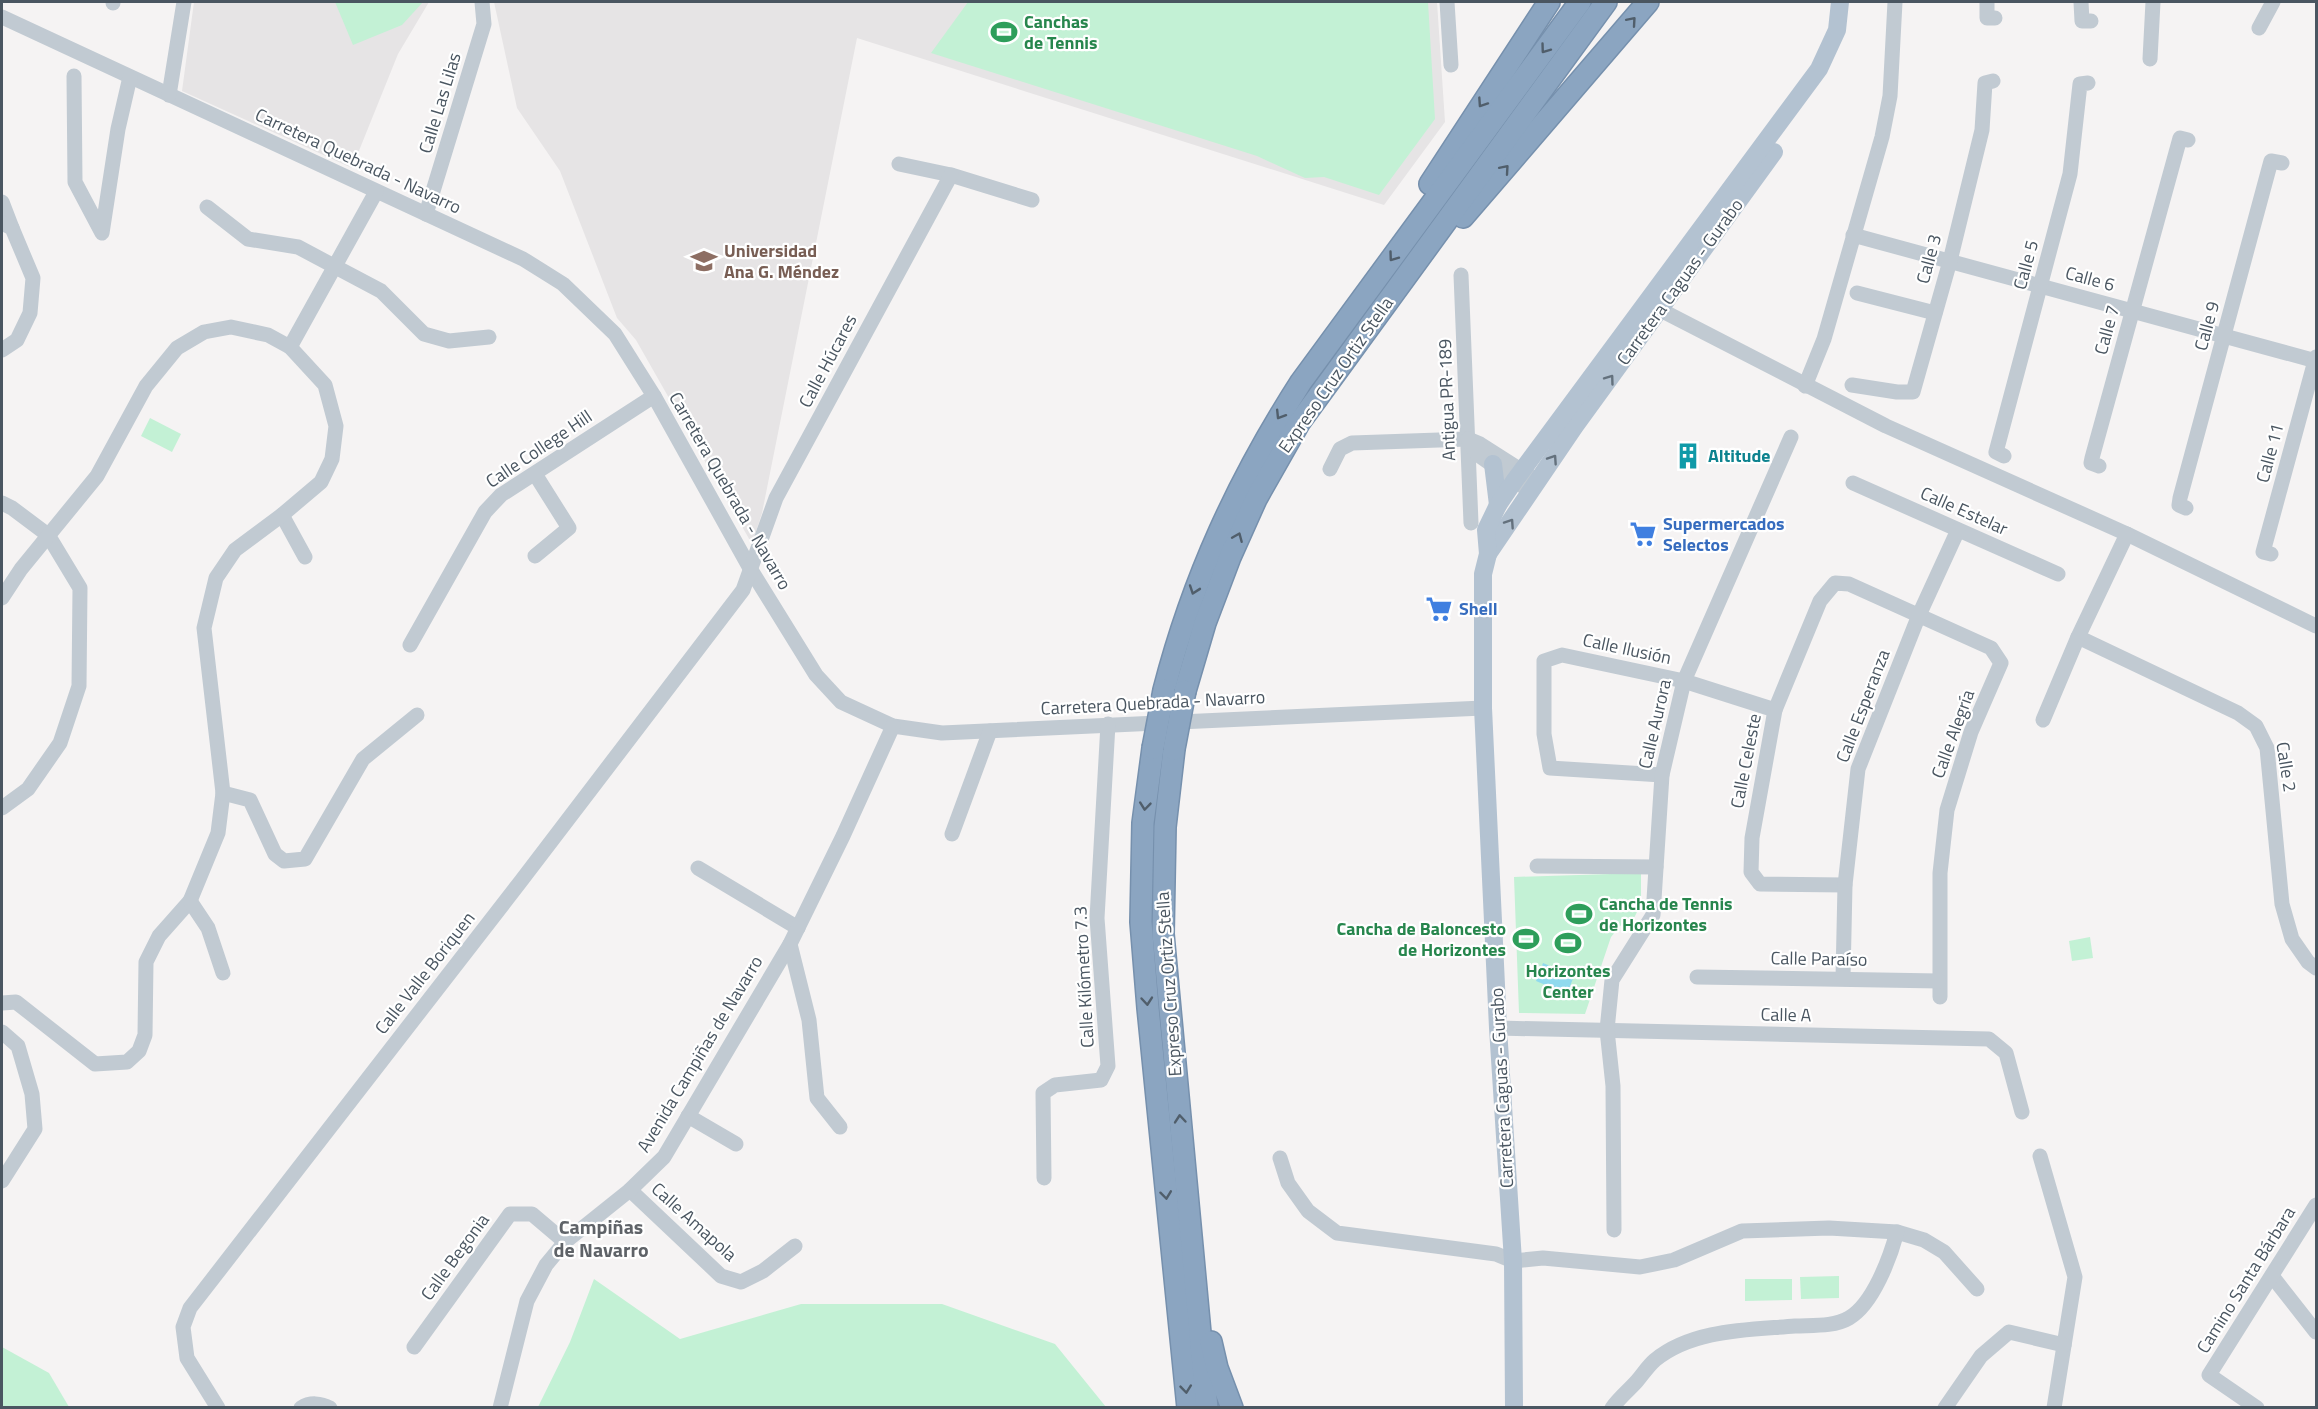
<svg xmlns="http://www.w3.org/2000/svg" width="2318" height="1409" viewBox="0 0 2318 1409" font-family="'Titillium Web',sans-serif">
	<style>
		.education { fill: #e6e4e5 }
		.green { fill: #c3f1d5 }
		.water { fill: #90daee }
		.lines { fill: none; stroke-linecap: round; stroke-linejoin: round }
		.highway-casing { stroke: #7690ad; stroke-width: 24 }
		.minor { stroke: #c1cad2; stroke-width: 15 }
		.major { stroke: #b3c2d1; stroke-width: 18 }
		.highway { stroke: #8ba5c1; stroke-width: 21 }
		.highway-bridge-casing { stroke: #7690ad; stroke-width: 24; stroke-linecap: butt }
		.highway-bridge { stroke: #8ba5c1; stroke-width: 21 }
		.oneway { stroke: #505e6b }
		.oneway2 { stroke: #64717d }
		.labels { text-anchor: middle; stroke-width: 4.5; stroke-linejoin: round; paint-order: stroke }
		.leisure-label { font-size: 18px; font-weight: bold; fill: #27864d; stroke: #fff; text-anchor: start }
		.street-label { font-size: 18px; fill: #4a5661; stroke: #fff }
		.education-label { font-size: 18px; font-weight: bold; fill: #785e54; stroke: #fff; text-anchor: start }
		.culture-label { font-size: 18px; font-weight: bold; fill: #0d838f; stroke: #fff; text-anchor: start }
		.shop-label { font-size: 18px; font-weight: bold; fill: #366cbe; stroke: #fff; text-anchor: start }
		.neighbourhood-label { font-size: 20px; font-weight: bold; fill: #5f6368; stroke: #fff }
	</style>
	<rect width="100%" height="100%" fill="#f5f3f3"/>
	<g class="education">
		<polygon points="194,2 429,2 398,54 352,168 182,91"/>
		<polygon points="494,2 1437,2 1445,122 1384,205 857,38 762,513 752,544 636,340 617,318 560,171 517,108"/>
	</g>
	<g class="green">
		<polygon points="335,2 423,2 402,25 353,45"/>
		<polygon points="968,2 1428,2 1435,119 1379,195 1324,177 1305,178 1257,156 931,53"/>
		<polygon points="150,418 181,434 172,452 141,436"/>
		<polygon points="1641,873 1641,898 1637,904 1640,906 1633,920 1627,918 1611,937 1585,1014 1519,1013 1514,877"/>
		<polygon points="2090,937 2093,958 2072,961 2069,941"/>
		<polygon points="1839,1276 1839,1298 1801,1299 1800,1277"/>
		<polygon points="594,1279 680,1339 801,1304 942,1304 1055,1344 1106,1407 538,1407 570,1342"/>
		<polygon points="1745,1279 1792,1279 1792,1300 1745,1301"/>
		<polygon points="2,1347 49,1373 69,1407 2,1407"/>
	</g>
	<polygon class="water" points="1543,963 1574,976 1567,994 1536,981"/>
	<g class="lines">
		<g class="highway-casing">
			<g id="highway">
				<polyline points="1430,184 1549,2"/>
				<polyline points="1463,217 1648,2"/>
				<path d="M1164,690C1193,578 1238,480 1301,382L1580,2"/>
				<polyline points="1185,691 1205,623 1230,557 1256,499 1299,423 1606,2"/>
				<polyline points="1153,748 1143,823 1141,922 1148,1008 1188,1408"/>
				<polyline points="1174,749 1165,827 1163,934 1207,1408"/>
				<polyline points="1211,1342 1217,1368 1232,1408"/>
			</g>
		</g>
		<g class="minor">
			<polyline points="1447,2 1451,65"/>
			<polyline points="1987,2 1987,18 1995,18"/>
			<polyline points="2081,2 2082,21 2091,21"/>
			<polyline points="113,3 113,2"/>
			<polyline points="2,17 523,259 563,284 615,334 654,396 751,570 816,675 841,702 893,726 942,733 1483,708"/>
			<polyline points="2259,28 2273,2"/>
			<polyline points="2150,59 2153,2"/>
			<polyline points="74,76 75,182 102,233 118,129 130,77"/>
			<polyline points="169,95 184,2"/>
			<polyline points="899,164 951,175 1032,200"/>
			<polyline points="2,202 12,228"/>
			<polyline points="207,207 248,239 298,247 381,291 424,334 449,341 489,337"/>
			<polyline points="426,214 484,24 482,2"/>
			<polyline points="2,223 12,228 33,278 30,313 17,340 2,350"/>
			<polyline points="1853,235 2316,361"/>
			<polyline points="1461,275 1471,523"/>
			<polyline points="1857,293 1935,313"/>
			<polyline points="1649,304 1886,426 2127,534 2316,626"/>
			<polyline points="290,347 376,192"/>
			<polyline points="1852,385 1897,392 1913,392 1950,261 1982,130 1985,83 1993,81"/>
			<polyline points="1805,386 1824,339 1882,137 1890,96 1895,2"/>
			<polyline points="2004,456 1996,452 2070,174 2080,84 2088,83"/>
			<polyline points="2099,466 2091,463 2092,458 2180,138 2188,140"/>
			<polyline points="1330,469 1340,449 1352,443 1468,439"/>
			<polyline points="1853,483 2058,574"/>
			<polyline points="1524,487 1477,454 1468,439 1480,444 1530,476"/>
			<polyline points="2,503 12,508 48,535 80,588 79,686 60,743 28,789 2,808"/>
			<polyline points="2186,508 2179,505 2180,498 2268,172 2271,161 2282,163"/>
			<polyline points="282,515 305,557"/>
			<polyline points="2271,554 2263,552 2316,357"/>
			<polyline points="535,556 569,528 535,474"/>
			<polyline points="2,598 21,569 97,476 146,386 177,348 204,332 231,327 268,335 290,347 325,385 336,426 332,459 321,482 282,515 235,550 216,578 204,628 223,793 218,833 190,901 159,936 146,962 145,1035 139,1051 127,1062 95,1064 16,1002 2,1003"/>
			<polyline points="2078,637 2238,713 2256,726 2267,748 2282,904 2292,939 2308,962 2316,968"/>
			<polyline points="410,645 485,512 501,495 654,396"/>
			<polyline points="2043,720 2078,637 2127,534"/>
			<polyline points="1662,775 1550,768 1544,734 1544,661 1562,655 1684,681 1775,710"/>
			<polyline points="223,793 250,800 275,854 284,861 305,859 363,759 417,715"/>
			<polyline points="952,834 990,731"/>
			<polyline points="1537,866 1656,867"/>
			<polyline points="698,868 798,928"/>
			<polyline points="1845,885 1760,884 1751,872 1752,838 1775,710 1820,601 1835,583 1849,584 1991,648 2001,663 1971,732 1947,810 1940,873 1940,997"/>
			<polyline points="190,901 208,928 223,973"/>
			<polyline points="790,944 809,1020 817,1098 840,1127"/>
			<polyline points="1697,977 1939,981"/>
			<polyline points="1843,978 1845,885 1858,769 1919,615 1958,530"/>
			<polyline points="1498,1028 1989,1039 2006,1053 2022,1112"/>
			<polyline points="2,1032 18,1046 32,1094 35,1129 2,1181"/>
			<polyline points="688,1116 736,1144"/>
			<polyline points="2040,1156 2075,1277 2054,1408"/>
			<polyline points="1280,1158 1288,1183 1308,1211 1337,1233 1496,1254 1513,1261 1543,1258 1640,1267 1674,1260 1742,1231 1829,1228 1897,1232 1924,1240 1944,1252 1977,1289"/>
			<polyline points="1044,1178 1043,1093 1055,1085 1101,1080 1108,1066 1097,918 1108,724"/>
			<polyline points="630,1190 721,1276 741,1282 763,1271 795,1246"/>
			<polyline points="1614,1230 1613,1086 1607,1030 1612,980 1653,915 1662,775 1684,681 1791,437"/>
			<polyline points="2272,1276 2316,1332"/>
			<polyline points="414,1347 510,1214 532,1214 565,1242"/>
			<polyline points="218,1408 187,1358 183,1327 190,1308 521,881 743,590 776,498 951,175"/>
			<path d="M301,1408C310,1402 321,1403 330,1408"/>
			<polyline points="500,1408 527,1301 546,1265 565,1242 630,1190 664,1157 790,944 843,836 893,726"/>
			<path d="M1612,1408C1619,1398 1629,1390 1637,1381C1643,1374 1648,1366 1655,1360C1693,1329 1749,1330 1795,1326C1811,1325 1834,1327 1849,1318C1873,1304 1890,1258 1897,1232"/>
			<polyline points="1945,1408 1981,1356 2009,1332 2064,1345"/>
			<polyline points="2257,1408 2209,1375 2316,1205"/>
		</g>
		<g class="major">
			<polyline points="1493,464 1498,505"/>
			<polyline points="1488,554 1575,426 1774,152"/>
			<polyline points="1514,1408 1513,1261 1498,1028 1483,708 1483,574 1488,554 1486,530 1498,505 1515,480 1819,69 1837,30 1840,2"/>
		</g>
		<use href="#highway" class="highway"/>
		<g class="highway-bridge-casing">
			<g id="highway-bridge">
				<polyline points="1153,748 1164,690"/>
				<polyline points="1174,749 1185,691"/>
			</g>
		</g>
		<use href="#highway-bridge" class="highway-bridge"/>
	</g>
	<defs><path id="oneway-chevron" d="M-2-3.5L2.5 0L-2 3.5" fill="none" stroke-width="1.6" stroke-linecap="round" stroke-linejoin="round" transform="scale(1.5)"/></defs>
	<g class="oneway">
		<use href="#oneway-chevron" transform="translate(1632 21) rotate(-49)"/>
		<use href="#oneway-chevron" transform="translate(1545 49) rotate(126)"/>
		<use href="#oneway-chevron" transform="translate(1482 103) rotate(124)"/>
		<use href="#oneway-chevron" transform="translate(1505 169) rotate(-49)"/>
		<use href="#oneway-chevron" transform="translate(1393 257) rotate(126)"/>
		<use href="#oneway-chevron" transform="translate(1280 415) rotate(122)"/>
		<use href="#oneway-chevron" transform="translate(1238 537) rotate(-67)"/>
		<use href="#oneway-chevron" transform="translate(1194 590) rotate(109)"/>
		<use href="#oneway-chevron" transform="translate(1145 806) rotate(96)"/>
		<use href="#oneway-chevron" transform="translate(1147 1001) rotate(85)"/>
		<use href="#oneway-chevron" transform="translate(1180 1119) rotate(-95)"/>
		<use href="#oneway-chevron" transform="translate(1166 1195) rotate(83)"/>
		<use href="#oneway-chevron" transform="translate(1186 1389) rotate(84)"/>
	</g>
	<g class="oneway2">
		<use href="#oneway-chevron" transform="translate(1610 379) rotate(-54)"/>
		<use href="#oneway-chevron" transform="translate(1553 459) rotate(-56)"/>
		<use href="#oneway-chevron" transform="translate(1510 523) rotate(-56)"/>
	</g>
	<defs>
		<g id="stadium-bare" transform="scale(2.07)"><path d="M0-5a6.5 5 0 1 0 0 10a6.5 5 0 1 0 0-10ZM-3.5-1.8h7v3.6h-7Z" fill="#2e9e5b" stroke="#fff" stroke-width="2.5" paint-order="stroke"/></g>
		<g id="university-bare" transform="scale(2.07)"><path d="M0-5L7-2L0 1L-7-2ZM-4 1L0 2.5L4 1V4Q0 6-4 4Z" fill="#8d6e63" stroke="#fff" stroke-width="2.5" paint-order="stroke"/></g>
		<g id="building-bare" transform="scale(2.07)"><path d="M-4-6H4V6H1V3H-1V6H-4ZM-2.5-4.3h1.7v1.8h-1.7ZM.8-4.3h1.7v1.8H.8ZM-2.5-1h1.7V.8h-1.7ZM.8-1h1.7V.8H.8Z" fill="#0f9aa8" stroke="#fff" stroke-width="2.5" paint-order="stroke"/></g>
		<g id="supermarket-bare" transform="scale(2.07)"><path d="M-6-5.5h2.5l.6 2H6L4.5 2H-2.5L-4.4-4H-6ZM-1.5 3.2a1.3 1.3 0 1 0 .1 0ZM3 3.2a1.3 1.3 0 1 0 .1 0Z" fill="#3f7fe0" stroke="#fff" stroke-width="2.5" paint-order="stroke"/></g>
	</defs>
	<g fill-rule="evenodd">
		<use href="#stadium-bare" x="1004" y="32"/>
		<use href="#university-bare" x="704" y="261"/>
		<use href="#building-bare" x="1688" y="456"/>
		<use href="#supermarket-bare" x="1643" y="534"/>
		<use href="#supermarket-bare" x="1439" y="609"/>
		<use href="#stadium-bare" x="1579" y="914"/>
		<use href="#stadium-bare" x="1526" y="939"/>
		<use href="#stadium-bare" x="1568" y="943"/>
	</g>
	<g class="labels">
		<g class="leisure-label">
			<text x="1024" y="28">Canchas<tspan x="1024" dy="21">de Tennis</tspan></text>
			<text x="1599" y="910">Cancha de Tennis<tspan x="1599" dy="21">de Horizontes</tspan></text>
			<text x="1506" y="935" text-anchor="end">Cancha de Baloncesto<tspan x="1506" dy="21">de Horizontes</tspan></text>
			<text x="1568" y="977" text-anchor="middle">Horizontes<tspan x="1568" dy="21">Center</tspan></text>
		</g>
		<g class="street-label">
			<text transform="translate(440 103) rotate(-73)" y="6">Calle Las Lilas</text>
			<text transform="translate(358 161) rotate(25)" y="6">Carretera Quebrada - Navarro</text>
			<text transform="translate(1929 259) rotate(-75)" y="6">Calle 3</text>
			<text transform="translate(2026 265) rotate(-75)" y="6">Calle 5</text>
			<text transform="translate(2090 279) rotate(15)" y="6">Calle 6</text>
			<text transform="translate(1680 282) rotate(-54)" y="6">Carretera Caguas - Gurabo</text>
			<text transform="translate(2207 326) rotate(-75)" y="6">Calle 9</text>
			<text transform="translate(2107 330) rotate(-75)" y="6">Calle 7</text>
			<text transform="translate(828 361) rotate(-62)" y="6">Calle Húcares</text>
			<text transform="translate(1336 375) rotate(-55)" y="6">Expreso Cruz Ortiz Stella</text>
			<text transform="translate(1447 400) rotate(-92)" y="6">Antigua PR-189</text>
			<text transform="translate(539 449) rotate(-34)" y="6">Calle College Hill</text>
			<text transform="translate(2270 453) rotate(-75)" y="6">Calle 11</text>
			<text transform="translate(730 491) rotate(60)" y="6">Carretera Quebrada - Navarro</text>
			<text transform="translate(1964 511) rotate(24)" y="6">Calle Estelar</text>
			<text transform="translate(1627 649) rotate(12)" y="6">Calle Ilusión</text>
			<text transform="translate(1153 703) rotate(-3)" y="6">Carretera Quebrada - Navarro</text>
			<text transform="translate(1863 706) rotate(-69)" y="6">Calle Esperanza</text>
			<text transform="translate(1655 724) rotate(-77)" y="6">Calle Aurora</text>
			<text transform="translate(1953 734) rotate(-70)" y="6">Calle Alegría</text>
			<text transform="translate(1746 761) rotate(-79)" y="6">Calle Celeste</text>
			<text transform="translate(2286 767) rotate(81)" y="6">Calle 2</text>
			<text transform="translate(1819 959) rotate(1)" y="6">Calle Paraíso</text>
			<text transform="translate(425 973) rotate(-52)" y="6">Calle Valle Boriquen</text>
			<text transform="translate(1084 977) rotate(-93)" y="6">Calle Kilómetro 7.3</text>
			<text transform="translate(1169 984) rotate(-94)" y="6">Expreso Cruz Ortiz Stella</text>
			<text transform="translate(1786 1015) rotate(1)" y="6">Calle A</text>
			<text transform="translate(700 1054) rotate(-59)" y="6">Avenida Campiñas de Navarro</text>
			<text transform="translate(1502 1088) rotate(-93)" y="6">Carretera Caguas - Gurabo</text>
			<text transform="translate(694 1222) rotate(42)" y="6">Calle Amapola</text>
			<text transform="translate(455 1257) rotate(-54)" y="6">Calle Begonia</text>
			<text transform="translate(2246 1280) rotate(-58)" y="6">Camino Santa Bárbara</text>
		</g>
		<g class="education-label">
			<text x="724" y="257">Universidad<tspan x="724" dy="21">Ana G. Méndez</tspan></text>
		</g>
		<g class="culture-label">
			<text x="1708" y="462">Altitude</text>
		</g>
		<g class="shop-label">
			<text x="1663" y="530">Supermercados<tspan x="1663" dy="21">Selectos</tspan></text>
			<text x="1459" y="615">Shell</text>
		</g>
		<g class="neighbourhood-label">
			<text x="601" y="1234">Campiñas<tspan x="601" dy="23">de Navarro</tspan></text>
		</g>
	</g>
	<rect width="2318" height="1409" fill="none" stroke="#4a5661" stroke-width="6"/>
</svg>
